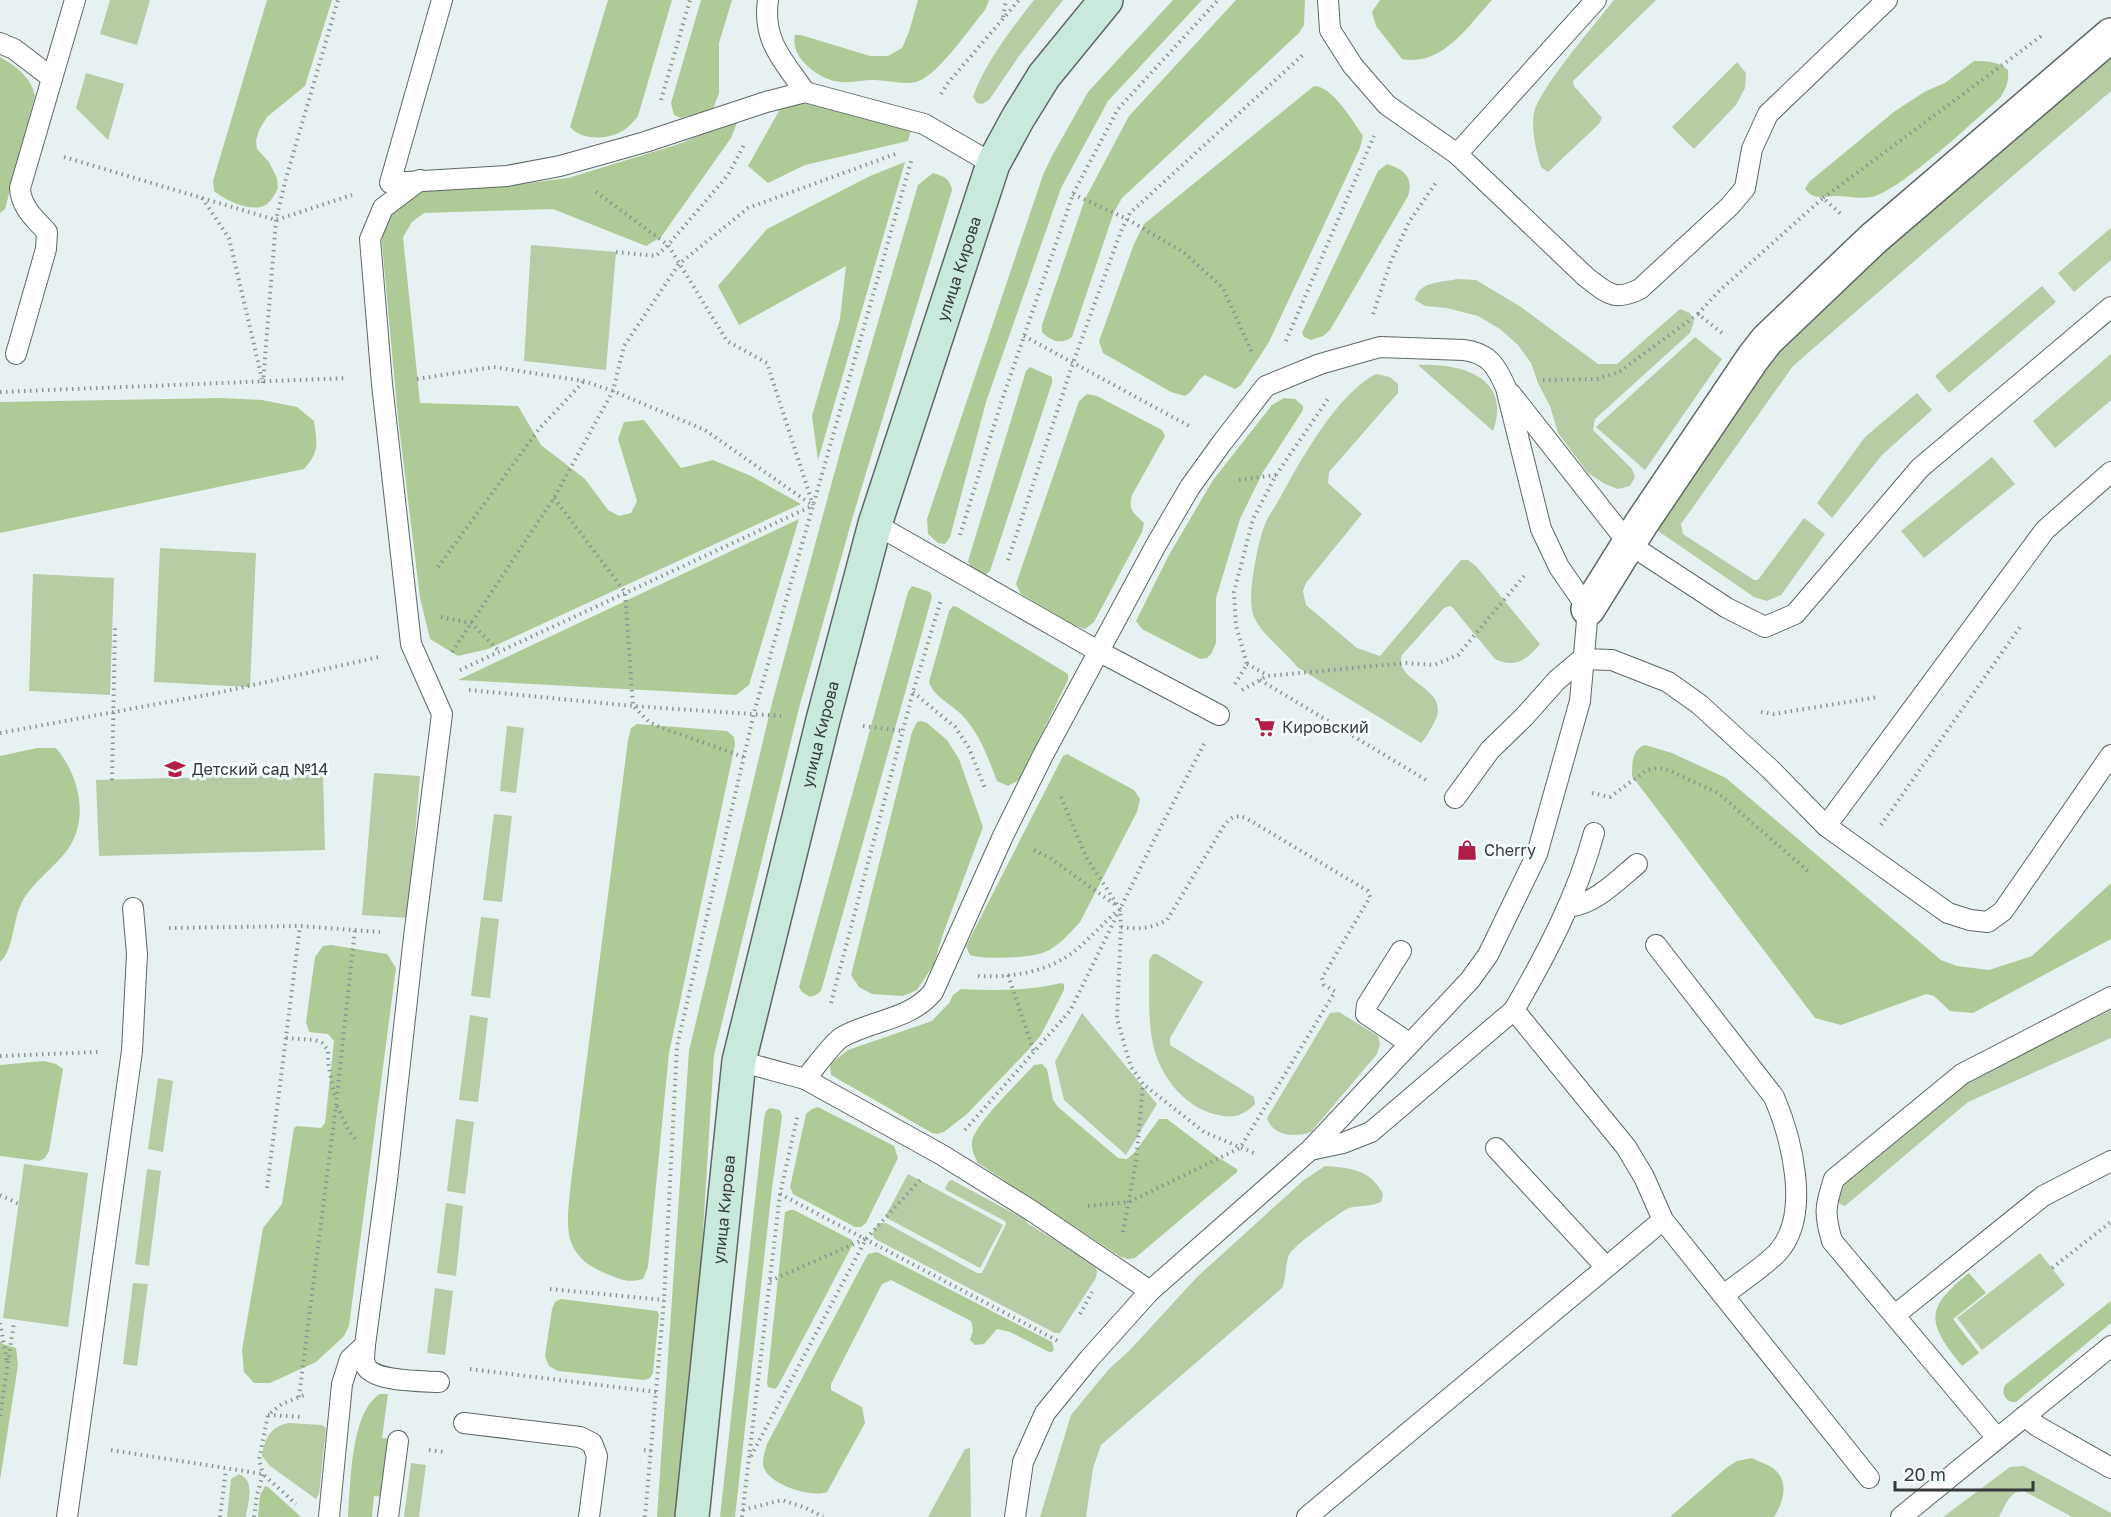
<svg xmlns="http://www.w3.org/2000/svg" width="2111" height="1517" viewBox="0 0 2111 1517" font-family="'Golos Text',sans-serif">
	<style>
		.green { fill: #b7cba5 }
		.forest { fill: #afca96 }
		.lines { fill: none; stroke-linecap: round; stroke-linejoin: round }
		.service-casing { stroke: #5e6666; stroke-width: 22 }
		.minor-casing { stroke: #5e6666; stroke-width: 36 }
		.secondary-casing { stroke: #5e6666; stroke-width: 36 }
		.path { stroke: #8e9494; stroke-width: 4; stroke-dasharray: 1.5 4.5; stroke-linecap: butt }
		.service { stroke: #fff; stroke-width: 20 }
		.minor { stroke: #fff; stroke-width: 33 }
		.secondary { stroke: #cae9dd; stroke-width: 33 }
		.labels { text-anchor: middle; stroke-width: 6; stroke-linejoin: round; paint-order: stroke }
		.street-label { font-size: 16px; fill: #373a3a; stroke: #f5fefe }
		.poi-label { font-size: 16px; fill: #373a3a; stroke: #f5fefe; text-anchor: start }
	</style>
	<rect width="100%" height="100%" fill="#e8f1f1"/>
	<g class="green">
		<polygon points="110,0 150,0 137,45 100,34"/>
		<path d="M1034,0H1063L1019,56L989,100L982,104L977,103L973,97C984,64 1013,27 1034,0Z"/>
		<path d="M1614,0H1656L1573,81L1574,86L1602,118L1599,124L1548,172L1541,167C1536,149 1531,132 1534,113C1539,89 1596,23 1614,0Z"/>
		<polygon points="2111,57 2111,91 1793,366 1681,524 1683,534 1754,580 1758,580 1804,518 1825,534 1781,595 1767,601 1754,597 1651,526 1776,346"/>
		<polygon points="1737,62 1746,73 1745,88 1736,105 1694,149 1672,127"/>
		<polygon points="86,73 124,84 108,140 76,108"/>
		<polygon points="2111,228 2111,260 2074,292 2058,273"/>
		<polygon points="531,245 616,252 606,370 524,361"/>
		<path d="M1457,279L1476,280L1521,307L1598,364H1617L1680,309L1690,313L1694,322L1690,333L1595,419L1593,430L1632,469L1635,477L1630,486L1618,489L1605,484L1588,473L1558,433L1550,406L1538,383L1531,363L1518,345L1500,329L1478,316L1447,308L1425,306L1415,300C1419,281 1440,283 1457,279Z"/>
		<polygon points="2042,286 2056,302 1949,393 1935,376"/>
		<polygon points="1695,337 1722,359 1645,470 1596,427"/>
		<polygon points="2111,354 2111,400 2055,448 2033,421"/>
		<path d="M1418,365C1461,363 1512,377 1493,431Z"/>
		<path d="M1376,374L1390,377L1398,384V393L1329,472L1328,483L1362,514L1306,583L1303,591L1306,605L1357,648L1380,656L1461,560H1468L1476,566L1540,644C1528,659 1514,669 1495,659L1453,608L1450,606L1444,608L1402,655C1392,683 1454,687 1434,723C1430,730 1427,737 1421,743L1297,667C1285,651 1255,630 1252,610C1248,593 1258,541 1265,524C1269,515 1276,505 1281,496C1301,459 1338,393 1376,374Z"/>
		<polygon points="1917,393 1932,410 1882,455 1832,518 1817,503 1865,437"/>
		<polygon points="1992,457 2015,484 1924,558 1901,531"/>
		<polygon points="160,548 256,553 250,687 154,682"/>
		<polygon points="33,574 114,578 110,695 29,691"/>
		<polygon points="507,726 524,728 516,793 500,791"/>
		<polygon points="374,773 420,776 408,918 362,915"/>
		<polygon points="323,774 325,850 99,856 96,780"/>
		<polygon points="494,814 512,816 502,902 483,900"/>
		<polygon points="481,917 499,919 490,998 471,996"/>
		<path d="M1153,954H1157L1203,982L1170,1038V1045L1254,1097L1255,1104C1242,1117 1232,1119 1214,1114C1183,1106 1159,1074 1153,1044C1147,1017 1150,987 1149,960Z"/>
		<polygon points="2111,1010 2111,1038 1968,1102 1845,1206 1840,1204 1836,1194 1839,1185 1964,1083"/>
		<path d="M1339,1012L1378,1036L1380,1044L1377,1054L1311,1132C1296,1138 1272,1136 1267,1118L1330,1013Z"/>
		<polygon points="1082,1013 1157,1104 1126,1155 1064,1100 1055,1062"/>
		<polygon points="470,1015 488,1018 478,1102 459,1100"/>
		<polygon points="158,1078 173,1081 163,1152 148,1149"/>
		<polygon points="456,1119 474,1122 465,1194 447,1191"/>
		<polygon points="24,1164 88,1173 68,1327 3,1318"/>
		<path d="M1325,1166C1351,1168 1370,1169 1383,1194L1381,1202C1370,1207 1361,1205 1349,1208C1341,1211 1295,1245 1290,1253C1285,1260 1287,1278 1282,1288L1101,1445L1093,1468L1086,1517H1040L1071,1415L1109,1369L1130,1350L1197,1277L1304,1180Z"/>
		<polygon points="147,1169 161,1171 149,1266 135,1264"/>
		<polygon points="908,1174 1003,1225 980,1268 885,1217"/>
		<polygon points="952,1180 1026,1220 1027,1223 1094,1264 1097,1270 1096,1278 1060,1333 1055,1333 875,1239 872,1234 878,1223 886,1223 977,1273 982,1273 1006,1224 1005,1221 946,1190 945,1188 949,1181"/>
		<polygon points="446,1203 463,1206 456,1276 437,1273"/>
		<polygon points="2040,1253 2065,1285 1982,1350 1957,1318"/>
		<polygon points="133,1283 148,1284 137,1366 123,1364"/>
		<polygon points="435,1288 453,1291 445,1355 427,1353"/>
		<path d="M289,1423L322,1425L326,1428L319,1494L316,1499L270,1466L262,1456C264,1439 271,1426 289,1423Z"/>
		<polygon points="970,1448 971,1517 928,1517 965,1449"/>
		<polygon points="411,1463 426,1465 419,1517 404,1517"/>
		<path d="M2024,1466L2111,1513V1517H2072L2024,1491C2010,1490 2005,1506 1999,1517H1943L2010,1467Z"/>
		<path d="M239,1474C256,1481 248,1502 246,1517H227L231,1479Z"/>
	</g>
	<g class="forest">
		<path d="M267,0H332L305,86L267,117L259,130L256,141L257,149L269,162L277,178L278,188C275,194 272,200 267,204C253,214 226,201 214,191L213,181Z"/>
		<path d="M608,0H672L638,116C634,121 629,127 624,130C609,140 582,141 570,127Z"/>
		<polygon points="701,0 732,0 719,43 719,93 713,109 680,118 674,115 671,103"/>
		<path d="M918,0H989L985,10C970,28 940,72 919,81C906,86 888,80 874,80C863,80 852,83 841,82C821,81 789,58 795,35H801L870,56H888L902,48L909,32Z"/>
		<polygon points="1173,0 1202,0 1108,101 1061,188 986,402 950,537 945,544 938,543 928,534 927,519 1043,175 1052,156 1088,92"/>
		<path d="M1236,0H1305L1304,25L1299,33L1122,198L1114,212L1072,337C1062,345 1050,341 1042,332V325L1085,199L1129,116Z"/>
		<path d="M1380,0H1492C1468,26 1442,67 1402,59L1376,26L1372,12Z"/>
		<path d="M0,57C16,66 31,77 35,96L5,209L0,213Z"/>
		<path d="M1974,61C1988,61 1997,61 2008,70C2009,82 2006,89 1999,99C1975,120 1898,193 1871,197C1859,199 1846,196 1834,196C1822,197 1814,200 1805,189L1809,182L1895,111L1926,91L1945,83Z"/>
		<path d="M1314,86C1332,86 1353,121 1363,136L1360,148L1269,342L1241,385L1235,389L1205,375C1196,381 1194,391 1185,396L1171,392L1103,353L1099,341L1134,244L1144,224Z"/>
		<polygon points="784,102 830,105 911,129 908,141 805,165 768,183 748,166"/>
		<polygon points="739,118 731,138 661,237 646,246 553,209 424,213 412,222 403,237 420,403 518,406 541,445 585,479 608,510 619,516 631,513 637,501 618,439 624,422 644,420 681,468 713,460 751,476 801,504 488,649 458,656 430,639 420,598 398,418 381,233 391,212 420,192 504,186 568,178 679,144"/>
		<polygon points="905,162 818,460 812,416 840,319 846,266 739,325 718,286 767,229 870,176"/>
		<path d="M1387,164C1404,169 1414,178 1408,196L1330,330L1323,336L1311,340L1304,337L1302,333L1378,171Z"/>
		<path d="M933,173C944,176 950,179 952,190L853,516L799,708L714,1055L698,1312L680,1517H657L689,1051L772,703L842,445L918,185Z"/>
		<polygon points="1030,367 1052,377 1052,383 990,571 985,575 971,568 968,561 1026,371"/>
		<path d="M1087,394L1097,396L1162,430L1165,436L1132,495C1128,511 1133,512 1144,523L1142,532L1094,622L1085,629L1074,625L1021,594L1016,584L1079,401Z"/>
		<path d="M223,398L262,400L297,407L314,421C317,444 320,451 304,469L0,533V402Z"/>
		<polygon points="1284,398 1295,399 1303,406 1303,410 1263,472 1240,519 1216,598 1216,643 1211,654 1207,658 1200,659 1142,629 1136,621 1169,555 1213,480 1272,405"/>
		<polygon points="799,519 749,685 736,695 458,680"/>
		<polygon points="912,586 930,592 932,597 821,991 816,995 810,997 802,992 799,987 908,592"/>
		<path d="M953,606L957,607L1068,674V680L1019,780L1008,786L997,781C988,758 980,734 962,715C951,704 934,697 929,682L949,611Z"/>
		<polygon points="921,721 927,723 947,740 959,759 983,827 943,934 934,964 917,990 903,996 872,994 859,987 851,975 912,732 917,722"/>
		<path d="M637,724L727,731L734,737L735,745L669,1053L648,1267L643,1279C626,1283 623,1280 607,1274C559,1255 567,1224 571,1182L628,740L631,728Z"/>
		<path d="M1645,745L1672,753L1726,778L1941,960L1957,966L1989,970L2032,956L2111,883V939L1973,1013L1950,1011L1934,996L1926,994L1841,1025L1815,1018L1632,776C1632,763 1632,749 1645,745Z"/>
		<path d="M37,748H56C78,774 89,815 70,846C58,865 33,881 22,902C13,918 14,950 0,962V756Z"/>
		<path d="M1067,754L1134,790L1140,799L1137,812L1080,922C1071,932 1058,947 1045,952C1031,958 985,960 970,955L966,946L1063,756Z"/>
		<polygon points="331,945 387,954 396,968 349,1326 344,1336 316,1362 270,1383 254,1383 244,1372 242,1350 263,1228 282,1204 294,1128 297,1126 321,1128 325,1123 334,1041 328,1034 309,1032 306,1022 315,957 323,946"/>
		<path d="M1061,983L1064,984V990L1041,1035L1030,1048L967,1114L944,1132L937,1134L932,1133L831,1075L830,1064L848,1050L932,1021L949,1003L953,995L961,989C995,991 1027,991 1061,983Z"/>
		<polygon points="44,1061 56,1064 63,1069 49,1151 45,1158 39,1161 0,1156 0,1065"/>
		<path d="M1042,1064L1047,1069L1053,1100L1058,1107L1118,1158L1127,1159L1135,1152L1159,1119H1167L1216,1156L1237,1169V1172L1135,1258L1128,1259L1121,1257L978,1163C974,1156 971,1149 972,1141C977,1121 1019,1082 1034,1065Z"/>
		<polygon points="818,1107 894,1146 898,1158 866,1223 861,1227 855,1227 793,1194 790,1187 806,1114 812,1109"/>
		<polygon points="770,1108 780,1110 782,1117 772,1188 735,1517 720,1517 764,1119 766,1111"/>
		<polygon points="790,1210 794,1210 852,1240 853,1244 778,1386 775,1389 768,1387 767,1383 785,1212"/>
		<path d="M877,1252L1052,1342L1054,1350L1052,1352H1049L1010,1332L997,1329L984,1344L975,1345L970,1340L973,1330L971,1321L891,1280L882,1284L831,1384V1390L862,1407L865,1423L827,1492C812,1498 770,1485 764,1468C761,1461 765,1452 767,1444L868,1254Z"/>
		<path d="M1969,1273L1986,1293L1953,1319L1979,1353L1962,1366C1927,1322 1924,1309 1969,1273Z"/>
		<polygon points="561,1299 657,1311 659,1314 653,1373 650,1378 644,1380 558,1371 549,1366 545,1356 552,1309 555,1302"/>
		<path d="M2111,1301V1323L2016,1402C2006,1403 2001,1394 2005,1385Z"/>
		<polygon points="0,1341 3,1344 16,1348 18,1365 0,1480"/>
		<path d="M380,1394H388L382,1438L391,1439L384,1497L374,1496L372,1517H348C351,1485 350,1412 380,1394Z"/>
		<path d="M1752,1458C1759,1462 1768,1464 1774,1469C1790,1482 1783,1503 1774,1517H1670L1726,1468L1737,1461Z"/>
		<polygon points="265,1486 268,1487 301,1517 258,1517 260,1495"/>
	</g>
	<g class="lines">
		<g class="service-casing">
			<g id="service">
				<polyline points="442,0 390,183 507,176 560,166 645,142 766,102 805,92 924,124 993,164"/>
				<path d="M768,0C762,41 784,61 805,92"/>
				<path d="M1328,0L1330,30L1353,66L1387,105L1457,154L1586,277C1607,293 1614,302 1640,289L1730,206L1745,188L1752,149L1768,114L1887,0"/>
				<polyline points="0,43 14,49 52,78"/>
				<polyline points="1457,154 1596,0"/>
				<path d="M420,180L383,208L370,239L382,384L411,644L442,714L414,937L387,1180L365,1345C365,1350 363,1359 365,1364C370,1382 423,1381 439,1382"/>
				<path d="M16,354L46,249L47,232C34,218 21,207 20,188L75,0"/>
				<polyline points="1511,394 1629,544 1727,608 1765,627 1795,614 1920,468 2111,307"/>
				<polyline points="875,524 1098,651 1219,715"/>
				<polyline points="1455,798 1490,750 1524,717 1557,680 1582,659 1612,660 1668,682 1699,704 1770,769 1826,826 2045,530 2111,472"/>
				<polyline points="1826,826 1948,913 1970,920 1988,922 2003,911 2111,755"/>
				<path d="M1594,833C1577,896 1547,953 1514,1010L1626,1147L1644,1177L1663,1220L1869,1478"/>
				<path d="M1568,907C1595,904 1617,881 1637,864"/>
				<path d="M1656,945L1774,1097C1791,1137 1812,1214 1778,1252C1765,1266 1740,1282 1724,1295"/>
				<polyline points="1401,951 1367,1005 1366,1014 1409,1043"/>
				<path d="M739,1061L805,1079C814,1069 833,1042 842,1037C872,1020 910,1020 933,992L1003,836L1043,755L1156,545L1190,487L1221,444L1266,386L1320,364L1380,347L1464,350C1489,353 1497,367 1506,388L1541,529L1559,567L1588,609L1580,701L1537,854L1488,955L1470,980L1310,1150L1150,1291L1089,1359L1045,1413L1023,1462L1015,1517"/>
				<polyline points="805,1079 942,1155 1032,1211 1150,1291"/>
				<polyline points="1496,1148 1606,1267"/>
				<polyline points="1310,1150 1343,1143 1371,1132 1514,1010"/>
				<polyline points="1895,1315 2043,1196 2111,1161"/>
				<polyline points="2025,1416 2037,1426 2111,1468"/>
				<polyline points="464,1423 580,1437 592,1443 597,1456 589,1517"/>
				<path d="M1997,1438L1832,1241C1824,1214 1825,1206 1834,1179L1962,1074L2111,997"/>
				<polyline points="67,1517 132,1051 137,954 133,908"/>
				<polyline points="329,1517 342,1384 350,1359 365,1345"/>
				<polyline points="388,1517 398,1441"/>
				<polyline points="1307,1517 1663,1220"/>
				<polyline points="1901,1517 2111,1346"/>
			</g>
		</g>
		<g class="minor-casing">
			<polyline id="minor" points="1588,609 1641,524 1753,358 1767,340 1873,239 2111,35"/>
		</g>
		<g class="secondary-casing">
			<g id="secondary">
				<path id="s1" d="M692,1517L739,1061L823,720L875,524L993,164L1018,118L1044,76L1106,0"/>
			</g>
		</g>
		<g class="path">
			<polyline points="1003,17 1006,0"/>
			<polyline points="941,94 948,83 1019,0"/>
			<polyline points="661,100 690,0"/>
			<polyline points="64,157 276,220 352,195"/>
			<polyline points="596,192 668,245 727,341 767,363 813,505"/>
			<polyline points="1073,194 1127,219 1183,252 1223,288 1253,355"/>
			<polyline points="202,198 229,238 262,379"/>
			<polyline points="1823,198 2044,34"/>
			<polyline points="616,252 656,256 668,245 728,175 744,145"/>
			<polyline points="1373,314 1391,261 1409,222 1437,181"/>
			<polyline points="1698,314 1718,292 1823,198 1841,214"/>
			<polyline points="1024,336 1191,427"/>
			<polyline points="1286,341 1374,136"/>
			<polyline points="417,379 494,367 584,381 613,391 705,430 812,505"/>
			<polyline points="1543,380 1597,379 1619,372 1698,314 1722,333"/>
			<polyline points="263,383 276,220 285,182 338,0"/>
			<polyline points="0,392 347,378"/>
			<polyline points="1239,480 1276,475"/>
			<polyline points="554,498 625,592 633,706 649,722 662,728 744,757"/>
			<polyline points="960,535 1001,403 1073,194 1118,109 1218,0"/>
			<polyline points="1008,560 1073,363 1121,231 1130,213 1305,53"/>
			<polyline points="438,567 539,429 583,382"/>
			<polyline points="441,617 471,623 499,651"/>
			<polyline points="452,652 554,498 613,391 624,346 679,264 748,208 898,153"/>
			<polyline points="1247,664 1267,675"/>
			<polyline points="460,670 812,506"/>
			<polyline points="1260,680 1426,780"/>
			<polyline points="1235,684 1247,664 1236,626 1234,592 1253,519 1276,475 1328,399"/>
			<polyline points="469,690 633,706 781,716"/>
			<polyline points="1242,690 1267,676 1406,663 1434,665 1458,655 1524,576"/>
			<polyline points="913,692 955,727 969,748 986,791"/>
			<polyline points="1761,712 1774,714 1878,697"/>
			<polyline points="863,726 903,731"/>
			<polyline points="0,733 217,693 379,657"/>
			<polyline points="112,780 115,628"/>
			<polyline points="1592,793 1610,797 1647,770 1657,768 1668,770 1718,793 1810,873"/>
			<polyline points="1061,797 1086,857 1120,909 1121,927 1117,1019 1131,1067 1143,1084 1204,1132 1254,1153"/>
			<polyline points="1881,825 2022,624"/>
			<polyline points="1034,850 1050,858 1117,906"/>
			<path d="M1121,927C1138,930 1153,928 1167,920L1223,827C1230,818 1234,814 1246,818L1368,891L1370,897L1322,978L1324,985L1336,992"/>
			<polyline points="169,928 300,926 380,932"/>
			<polyline points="1008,975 1034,1052"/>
			<path d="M978,976C1011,978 1049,972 1076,950C1090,938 1103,924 1117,911"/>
			<polyline points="831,1003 913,692 941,600"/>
			<polyline points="286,1038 315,1040 322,1043 328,1050 328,1063 335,1099"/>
			<polyline points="0,1056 98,1052"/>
			<polyline points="337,1106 349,1131 357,1141"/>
			<polyline points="965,1130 1070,1011 1154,840 1204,744"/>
			<polyline points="267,1188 300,926"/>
			<polyline points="780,1194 1060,1342"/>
			<polyline points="0,1195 19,1204"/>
			<polyline points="1088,1206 1129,1202 1240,1148 1333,995"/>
			<polyline points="1123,1232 1136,1162 1143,1084"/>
			<polyline points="2052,1268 2111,1222"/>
			<polyline points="770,1281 865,1239"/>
			<polyline points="550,1289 664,1300"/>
			<polyline points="1080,1314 1092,1292"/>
			<polyline points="0,1323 7,1361"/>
			<polyline points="470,1369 656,1392"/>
			<polyline points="299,1397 336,1105 355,929"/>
			<polyline points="268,1415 304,1417"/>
			<polyline points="0,1416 14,1322"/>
			<polyline points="111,1450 263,1474 296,1504"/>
			<polyline points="429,1450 446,1452"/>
			<polyline points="644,1450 651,1451"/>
			<polyline points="751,1456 866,1239 920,1180"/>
			<polyline points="743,1510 782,1500 806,1508 823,1517"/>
			<polyline points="220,1517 226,1469"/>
			<polyline points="254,1517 257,1495 263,1474 259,1460 268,1415 282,1404 307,1394"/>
			<polyline points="645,1517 664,1300 677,1046 754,713 912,158"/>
			<polyline points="742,1517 780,1194 798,1114"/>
		</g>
		<use href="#service" class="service"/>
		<use href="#minor" class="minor"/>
		<use href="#secondary" class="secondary"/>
	</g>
	<defs>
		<g id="supermarket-bare" transform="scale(1.62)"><path d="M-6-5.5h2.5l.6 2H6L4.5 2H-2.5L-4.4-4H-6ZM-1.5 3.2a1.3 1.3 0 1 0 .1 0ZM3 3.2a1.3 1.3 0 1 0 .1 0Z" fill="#b11f49" stroke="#f5fefe" stroke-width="2.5" paint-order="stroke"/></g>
		<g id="school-bare" transform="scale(1.62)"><path d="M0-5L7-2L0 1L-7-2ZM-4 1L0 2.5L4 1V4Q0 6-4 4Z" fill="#b11f49" stroke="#f5fefe" stroke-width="2.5" paint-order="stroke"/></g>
		<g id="shop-bare" transform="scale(1.62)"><path d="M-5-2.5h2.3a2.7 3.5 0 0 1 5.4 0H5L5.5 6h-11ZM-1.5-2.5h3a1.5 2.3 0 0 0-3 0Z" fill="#b11f49" stroke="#f5fefe" stroke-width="2.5" paint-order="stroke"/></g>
	</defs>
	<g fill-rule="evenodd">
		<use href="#supermarket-bare" x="1265" y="727"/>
		<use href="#school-bare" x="175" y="769"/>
		<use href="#shop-bare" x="1467" y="850"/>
	</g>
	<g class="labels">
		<g class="street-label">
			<text dy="6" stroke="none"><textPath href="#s1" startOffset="1281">улица Кирова</textPath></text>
			<text dy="6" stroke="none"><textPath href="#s1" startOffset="795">улица Кирова</textPath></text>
			<text dy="6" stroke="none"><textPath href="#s1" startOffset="309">улица Кирова</textPath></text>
		</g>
		<g class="poi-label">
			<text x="1282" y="733">Кировский</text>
			<text x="192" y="775">Детский сад №14</text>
			<text x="1484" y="856">Cherry</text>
		</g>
	</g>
	<path d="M1895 1481v9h138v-9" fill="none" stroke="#373a3a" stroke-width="3"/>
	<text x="1904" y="1481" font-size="18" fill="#373a3a" stroke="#f5fefe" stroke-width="4.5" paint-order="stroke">20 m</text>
</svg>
